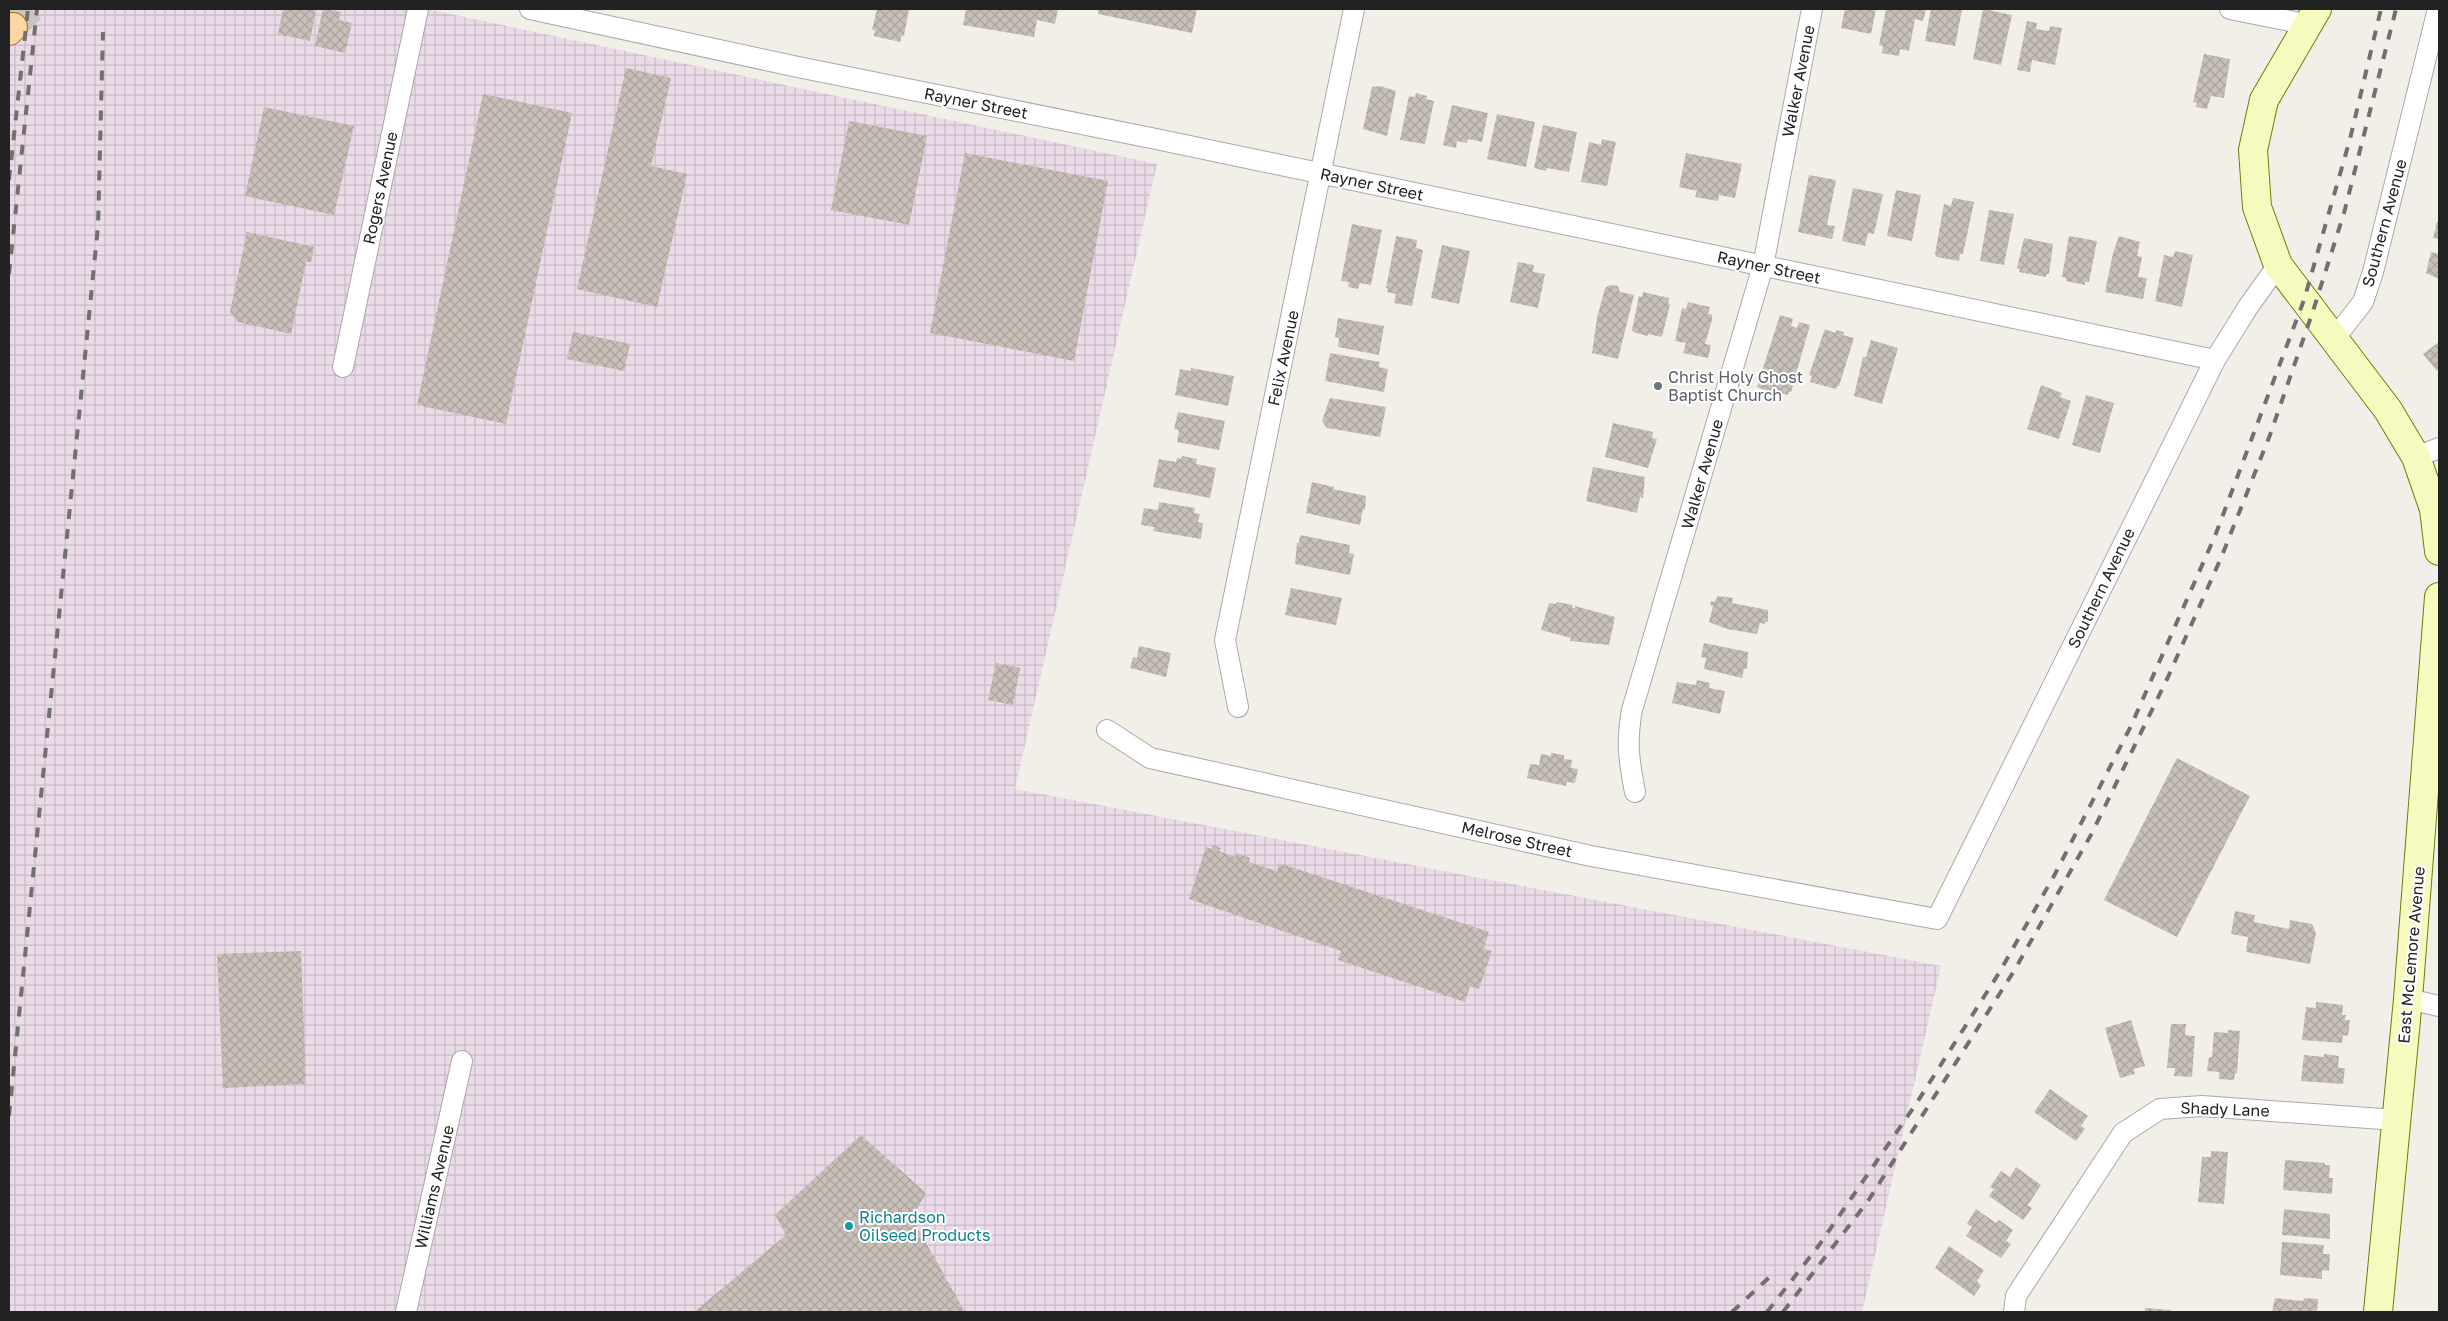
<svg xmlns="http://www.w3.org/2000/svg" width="2448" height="1321" viewBox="0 0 2448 1321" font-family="'Golos Text',sans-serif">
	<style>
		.industrial { fill: url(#industrial-grid) }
		.building { fill: url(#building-cross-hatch) }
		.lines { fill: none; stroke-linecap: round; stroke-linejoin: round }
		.primary-tunnel { stroke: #c8c6c1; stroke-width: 28; stroke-dasharray: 28 14; stroke-linecap: butt }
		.street-casing { stroke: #a9a9a9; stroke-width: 22 }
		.secondary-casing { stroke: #707d05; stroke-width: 30 }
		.primary-casing { stroke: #a06b00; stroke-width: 30 }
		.street { stroke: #fff; stroke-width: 20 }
		.secondary { stroke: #f7fabf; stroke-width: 28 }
		.primary { stroke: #fcd6a4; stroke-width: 28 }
		.rail { stroke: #707070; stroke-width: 4; stroke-dasharray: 10 10; stroke-linecap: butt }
		.worship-dot { fill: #6b7280; stroke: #fff; stroke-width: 2 }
		.culture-dot { fill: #0f9aa8; stroke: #fff; stroke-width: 2 }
		.labels { text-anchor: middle; stroke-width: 4; stroke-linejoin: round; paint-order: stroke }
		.street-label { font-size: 16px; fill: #222; stroke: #fff }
		.worship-label { font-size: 16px; fill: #5b616d; stroke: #fff; text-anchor: start }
		.culture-label { font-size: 16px; fill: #0d838f; stroke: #fff; text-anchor: start }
	</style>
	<defs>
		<pattern id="industrial-grid" width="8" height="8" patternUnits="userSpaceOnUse" patternTransform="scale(1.25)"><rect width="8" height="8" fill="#ebdbe8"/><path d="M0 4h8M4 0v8" fill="none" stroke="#c9bcc7"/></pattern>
		<pattern id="building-cross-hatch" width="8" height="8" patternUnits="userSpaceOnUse" patternTransform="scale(1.25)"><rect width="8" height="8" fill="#c7bfb8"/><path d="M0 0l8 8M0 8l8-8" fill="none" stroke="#aba49e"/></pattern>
	</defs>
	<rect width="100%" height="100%" fill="#f2efe9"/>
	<polygon class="industrial" points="9,9 427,9 1157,164 1015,789 1941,966 1862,1312 9,1312"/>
	<g class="building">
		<polygon points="283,9 316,9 310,41 278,34"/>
		<polygon points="323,9 341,12 339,20 352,23 345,53 315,46"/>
		<polygon points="877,9 909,9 904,36 902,35 900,42 874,36 875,30 872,30"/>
		<polygon points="966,9 1058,9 1055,24 1037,20 1034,37 963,25"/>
		<polygon points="1099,9 1197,9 1192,33 1098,14"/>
		<polygon points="1845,9 1876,9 1871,34 1841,28"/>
		<polygon points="1886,9 1926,9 1923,21 1915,19 1909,51 1900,49 1899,56 1882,53 1883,46 1879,45"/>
		<polygon points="1931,9 1962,10 1955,46 1925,41"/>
		<polygon points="1983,9 2012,15 2001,65 1973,59"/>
		<polygon points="2027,21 2037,23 2036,29 2049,31 2050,26 2062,28 2055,65 2032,60 2030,72 2017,70"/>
		<polygon points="2204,54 2230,59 2224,98 2211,96 2207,109 2196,107 2197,103 2193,102"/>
		<polygon points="626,68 671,78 651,166 687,174 657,307 577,289"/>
		<polygon points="1380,86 1396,91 1387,136 1363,129 1372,87"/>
		<polygon points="1416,93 1427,96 1426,99 1434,101 1425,144 1400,140 1409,96 1415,97"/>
		<polygon points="483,94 572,113 506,424 417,405"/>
		<polygon points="1452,105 1488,113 1482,142 1468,139 1467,143 1457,141 1456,148 1443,145"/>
		<polygon points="264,107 354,126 334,215 245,196"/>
		<polygon points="1497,114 1535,122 1526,167 1487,159"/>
		<polygon points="849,121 927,136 909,225 831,210"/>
		<polygon points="1543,125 1577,132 1569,172 1547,168 1546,171 1534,168"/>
		<polygon points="1602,139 1616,142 1607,186 1581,182 1589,142 1601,145"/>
		<polygon points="965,153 1108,181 1074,361 930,333"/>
		<polygon points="1686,153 1742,164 1735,198 1719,195 1718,201 1695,197 1697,191 1679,187"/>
		<polygon points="1809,175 1836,180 1827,225 1835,226 1832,239 1798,232"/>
		<polygon points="1853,188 1883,194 1874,234 1868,233 1865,246 1842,241"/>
		<polygon points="1896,190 1921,195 1912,241 1887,236"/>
		<polygon points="1953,198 1974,202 1963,254 1960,254 1959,261 1937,257 1935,254 1944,204 1951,206"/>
		<polygon points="1989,210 2014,214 2004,265 1980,261"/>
		<polygon points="2437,222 2439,222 2439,239 2433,238"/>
		<polygon points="1352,224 1382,230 1371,285 1360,283 1358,289 1348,287 1349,282 1341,281"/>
		<polygon points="247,232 314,247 311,262 306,262 291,334 238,322 230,312"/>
		<polygon points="1396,236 1417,240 1416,248 1423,250 1412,306 1394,303 1396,294 1387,292 1388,289 1386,288"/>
		<polygon points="2069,236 2097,241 2089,282 2085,282 2085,285 2066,281 2066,278 2062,277"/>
		<polygon points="2119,236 2140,242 2137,256 2142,257 2138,277 2147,278 2143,299 2105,292 2113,253"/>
		<polygon points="2024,238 2053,244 2049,274 2046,274 2046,277 2019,272 2020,269 2017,268"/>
		<polygon points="1442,245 1470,251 1459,304 1431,298"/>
		<polygon points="2175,251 2193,255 2182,307 2155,301 2164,255 2173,257"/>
		<polygon points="2431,252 2439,254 2439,279 2426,273"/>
		<polygon points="1518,262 1534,265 1533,272 1545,274 1538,308 1510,302"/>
		<polygon points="1610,285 1618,286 1620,292 1634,295 1618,359 1592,353 1597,318 1605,288"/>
		<polygon points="1643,292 1669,298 1668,304 1670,304 1662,337 1648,334 1648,336 1633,332 1632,330 1639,296 1642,297"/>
		<polygon points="1688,302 1710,307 1708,314 1712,314 1712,320 1705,344 1711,345 1708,358 1683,353 1686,343 1675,341 1682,308 1686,309"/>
		<polygon points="1780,315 1793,319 1791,326 1797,328 1799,322 1810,325 1791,392 1789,391 1788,395 1778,392 1776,394 1757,387"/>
		<polygon points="1338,318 1384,326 1379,355 1338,347 1339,338 1335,337"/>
		<polygon points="1825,329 1835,333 1836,330 1844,332 1843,335 1854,338 1839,386 1837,386 1836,389 1810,382 1812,376 1809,375"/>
		<polygon points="573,332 630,344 624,371 567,359"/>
		<polygon points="1871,340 1898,348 1882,404 1854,396 1863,357 1866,357"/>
		<polygon points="2439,342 2439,369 2437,371 2423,354"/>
		<polygon points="1330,353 1380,362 1379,367 1388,369 1384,392 1325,381"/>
		<polygon points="1191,368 1234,376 1228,406 1175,395 1180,369 1191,371"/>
		<polygon points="2041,385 2062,393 2060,397 2071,401 2059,439 2027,429"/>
		<polygon points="2086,395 2114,403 2100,453 2072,445"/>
		<polygon points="1330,398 1386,407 1380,437 1327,428 1322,421"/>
		<polygon points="1178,412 1225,421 1219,450 1177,442 1179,430 1174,429"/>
		<polygon points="1613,423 1653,432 1652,438 1657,439 1648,468 1605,457"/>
		<polygon points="1182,456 1197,459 1196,464 1216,468 1210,498 1153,487 1159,459 1176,462 1177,458 1181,459"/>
		<polygon points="1593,467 1645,477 1643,498 1640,497 1637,513 1586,501"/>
		<polygon points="1312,482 1334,487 1333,489 1366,496 1365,510 1363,509 1360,525 1306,513"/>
		<polygon points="1159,502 1195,508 1194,513 1200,514 1198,522 1203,523 1201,539 1153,531 1154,527 1141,525 1144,508 1158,510"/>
		<polygon points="1300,535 1350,545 1349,553 1354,554 1350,575 1295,564 1297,543 1299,543"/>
		<polygon points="1291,588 1342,598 1336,625 1285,615"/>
		<polygon points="1718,596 1733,598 1732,603 1768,610 1768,622 1765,622 1765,624 1760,623 1757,634 1727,629 1709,622 1713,606 1710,605 1711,601 1714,602"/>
		<polygon points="1557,602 1573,605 1572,608 1575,608 1575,606 1615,617 1609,645 1570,641 1571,638 1541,630 1549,603 1556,604"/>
		<polygon points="1704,643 1748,652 1747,669 1744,669 1742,678 1704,669 1706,658 1701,657"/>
		<polygon points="1139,646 1171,653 1166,677 1130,668 1133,657 1137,658"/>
		<polygon points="996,663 1020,668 1013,705 988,700"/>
		<polygon points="1697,680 1710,683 1709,688 1725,691 1720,714 1672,703 1677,682 1696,685"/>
		<polygon points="1551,753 1564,755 1564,759 1572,760 1571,768 1578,769 1575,783 1567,782 1566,786 1527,778 1530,764 1539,765 1541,754 1551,756"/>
		<polygon points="2177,758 2250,796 2177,937 2104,900"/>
		<polygon points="1213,845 1221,848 1219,851 1235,857 1237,853 1250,858 1249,862 1277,871 1279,863 1489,932 1483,949 1492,951 1479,989 1470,986 1465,1002 1338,960 1341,951 1189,899 1206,847 1212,849"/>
		<polygon points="2235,911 2255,915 2254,922 2289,929 2290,920 2312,924 2316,933 2310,964 2246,952 2248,937 2231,934"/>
		<polygon points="301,951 306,1084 223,1088 217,954"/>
		<polygon points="2316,1002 2343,1005 2342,1015 2346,1015 2345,1020 2350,1020 2348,1036 2343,1035 2342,1043 2302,1040 2306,1007 2316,1008"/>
		<polygon points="2131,1020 2145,1066 2134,1069 2135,1074 2120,1078 2105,1028"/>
		<polygon points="2171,1024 2186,1024 2185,1035 2195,1036 2192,1077 2174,1076 2175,1068 2167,1068"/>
		<polygon points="2228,1030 2240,1031 2237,1073 2235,1073 2234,1080 2219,1079 2219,1072 2207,1071 2209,1057 2212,1057 2214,1032 2228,1033"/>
		<polygon points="2324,1054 2339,1056 2338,1068 2345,1068 2343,1084 2301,1081 2304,1055 2324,1057"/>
		<polygon points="2050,1089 2088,1116 2081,1126 2085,1129 2076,1141 2034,1112"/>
		<polygon points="861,1135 926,1193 912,1218 965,1312 694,1312 786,1235 775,1215"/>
		<polygon points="2211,1151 2228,1152 2224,1204 2198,1202 2202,1157 2211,1157"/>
		<polygon points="2285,1160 2325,1163 2325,1165 2330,1165 2329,1178 2333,1178 2332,1194 2283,1190"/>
		<polygon points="2016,1167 2041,1185 2028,1205 2032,1208 2023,1220 1989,1196 1994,1189 1990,1187 2001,1171 2010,1177"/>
		<polygon points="1976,1209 1996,1223 1999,1220 2013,1230 2006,1241 2011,1244 2001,1258 1966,1236 1972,1227 1967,1224"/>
		<polygon points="2284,1209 2330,1214 2330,1239 2282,1235"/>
		<polygon points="2282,1242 2324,1245 2323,1254 2330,1254 2329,1271 2322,1270 2322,1279 2280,1275"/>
		<polygon points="1949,1246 1984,1270 1977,1281 1981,1286 1974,1296 1935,1268"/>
		<polygon points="2275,1298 2303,1301 2304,1298 2318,1299 2317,1312 2272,1312"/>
		<polygon points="2145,1308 2171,1310 2170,1312 2145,1312"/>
	</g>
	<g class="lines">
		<polyline class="primary-tunnel" points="13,27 31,9"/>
		<g class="street-casing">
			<g id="street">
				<polyline points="530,9 798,67 1156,139 2215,360"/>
				<polyline points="2230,9 2310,25"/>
				<polyline points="2334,339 2363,302 2373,272 2438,9"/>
				<polyline points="343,367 418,9"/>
				<polyline points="2416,457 2439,448"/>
				<polyline points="1238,707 1225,640 1354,9"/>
				<polyline points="1107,730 1150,758 1591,856 1937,919 2215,360 2248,307 2278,265"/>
				<path d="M1635,792C1629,761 1626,742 1632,710L1763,266L1812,9"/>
				<polyline points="2408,999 2439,1006"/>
				<polyline points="406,1312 462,1061"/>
				<polyline points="2014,1312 2016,1296 2123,1133 2160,1109 2202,1106 2396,1120"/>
			</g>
		</g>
		<g class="secondary-casing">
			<g id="secondary">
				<polyline points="2317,9 2264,100 2253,150 2257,207 2278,265 2388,410 2416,457 2434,509 2439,551"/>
				<polyline points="2378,1312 2408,999 2439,597"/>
			</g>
		</g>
		<g class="primary-casing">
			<polyline id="primary" points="9,31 13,27"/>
		</g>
		<use href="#street" class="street"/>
		<use href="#secondary" class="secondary"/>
		<use href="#primary" class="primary"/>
		<g class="rail">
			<polyline points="9,180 28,9"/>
			<polyline points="9,274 37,9"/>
			<polyline points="9,1116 98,226 103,32"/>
			<polyline points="1732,1312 1776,1271"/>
			<polyline points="1767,1312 1817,1248 1916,1104 1999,973 2055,874 2130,728 2215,536 2304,300 2350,139 2381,9"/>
			<polyline points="1783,1312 1868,1201 2014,971 2092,833 2168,677 2221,558 2270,435 2313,311 2344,213 2396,9"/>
		</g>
	</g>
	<circle class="worship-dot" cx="1658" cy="386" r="5"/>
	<circle class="culture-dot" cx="849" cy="1226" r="5"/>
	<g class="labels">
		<g class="street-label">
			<text transform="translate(1798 81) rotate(-79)" y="6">Walker Avenue</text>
			<text transform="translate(976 103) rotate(11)" y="6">Rayner Street</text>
			<text transform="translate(1372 184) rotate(12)" y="6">Rayner Street</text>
			<text transform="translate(380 188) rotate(-78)" y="6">Rogers Avenue</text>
			<text transform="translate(2384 223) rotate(-75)" y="6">Southern Avenue</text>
			<text transform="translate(1769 267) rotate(12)" y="6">Rayner Street</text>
			<text transform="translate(1283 358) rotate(-78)" y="6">Felix Avenue</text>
			<text transform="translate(1702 474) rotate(-74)" y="6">Walker Avenue</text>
			<text transform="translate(2101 588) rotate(-64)" y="6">Southern Avenue</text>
			<text transform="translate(1517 839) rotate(13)" y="6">Melrose Street</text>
			<text transform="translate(2411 955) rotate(-85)" y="6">East McLemore Avenue</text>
			<text transform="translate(2225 1109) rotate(2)" y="6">Shady Lane</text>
			<text transform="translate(434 1187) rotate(-77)" y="6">Williams Avenue</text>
		</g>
		<g class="worship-label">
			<text x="1668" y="383">Christ Holy Ghost<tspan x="1668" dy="18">Baptist Church</tspan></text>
		</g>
		<g class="culture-label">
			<text x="859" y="1223">Richardson<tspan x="859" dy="18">Oilseed Products</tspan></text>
		</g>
	</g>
	<rect width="2448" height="1321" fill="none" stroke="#222222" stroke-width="20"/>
</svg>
